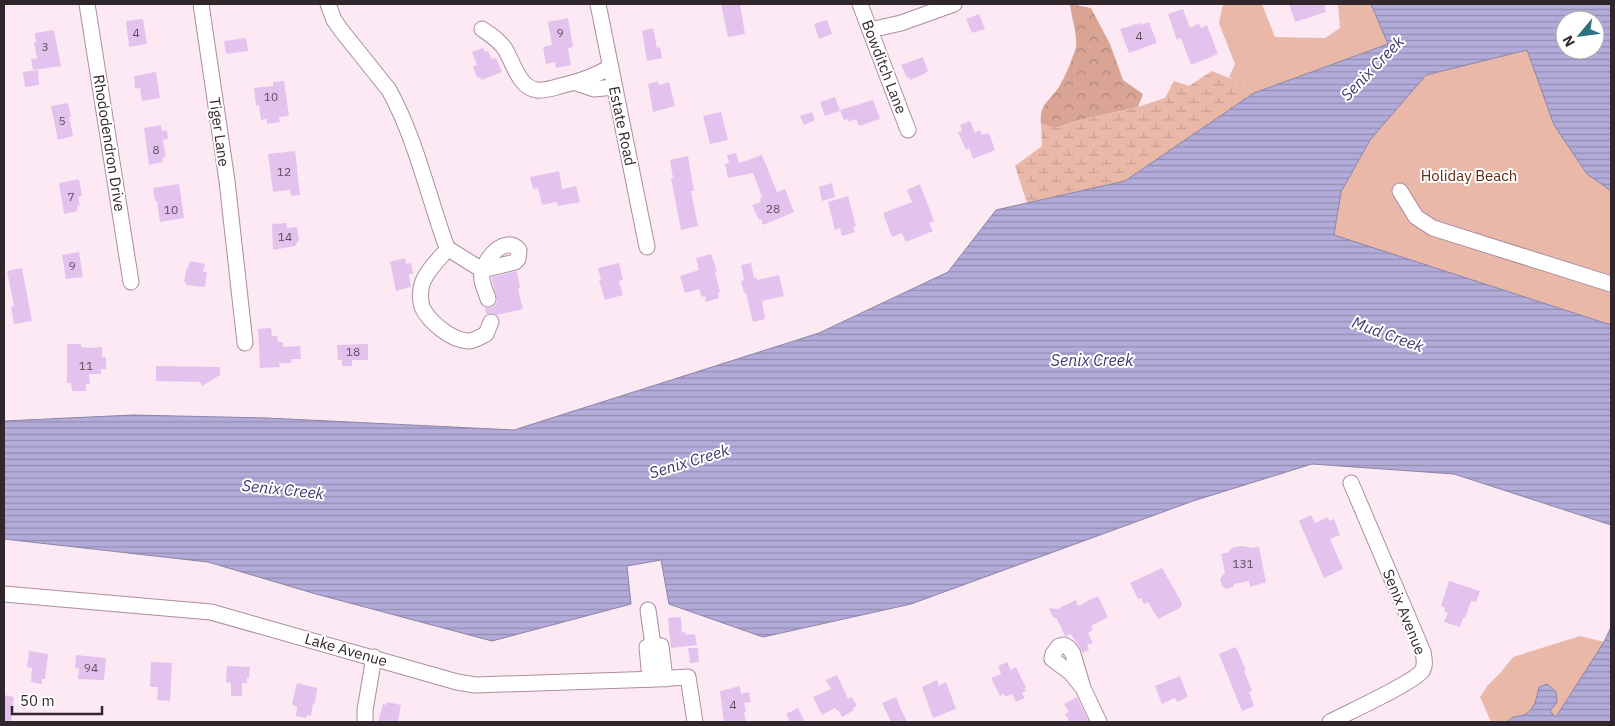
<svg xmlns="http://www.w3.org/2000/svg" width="1615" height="726" viewBox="0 0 1615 726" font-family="'IBM Plex Sans',sans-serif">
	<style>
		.green { fill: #eab8a9 }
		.forest { fill: url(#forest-crowns) }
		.wetland { fill: url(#wetland-marsh) }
		.water { fill: url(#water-rules); stroke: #8c84a6; fill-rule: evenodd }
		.building { fill: #e3c3ed }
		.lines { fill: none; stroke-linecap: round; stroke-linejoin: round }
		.minor-casing { stroke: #ab8d9e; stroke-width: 17 }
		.minor { stroke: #fff; stroke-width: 15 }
		.labels { text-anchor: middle; stroke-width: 4; stroke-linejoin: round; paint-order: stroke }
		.number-label { font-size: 12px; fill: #5e4d5d }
		.street-label { font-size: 15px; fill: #32262d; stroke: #fff }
		.park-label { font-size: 15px; fill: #662613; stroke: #fff }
		.water-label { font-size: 16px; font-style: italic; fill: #42356f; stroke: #fff }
	</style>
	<defs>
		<pattern id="forest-crowns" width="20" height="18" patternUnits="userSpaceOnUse" patternTransform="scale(1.25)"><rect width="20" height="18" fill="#d9a494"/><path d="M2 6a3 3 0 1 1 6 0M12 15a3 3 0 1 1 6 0" fill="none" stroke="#b18579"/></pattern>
		<pattern id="wetland-marsh" width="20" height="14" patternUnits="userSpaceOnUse" patternTransform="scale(1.25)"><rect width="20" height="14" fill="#eab8a9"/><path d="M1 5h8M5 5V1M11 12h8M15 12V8" fill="none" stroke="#c99e92"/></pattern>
		<pattern id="water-rules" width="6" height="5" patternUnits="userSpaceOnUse" patternTransform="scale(1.25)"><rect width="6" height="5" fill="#b3acda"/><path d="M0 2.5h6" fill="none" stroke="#928cb1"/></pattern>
	</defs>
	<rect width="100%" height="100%" fill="#fde9f4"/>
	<g class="green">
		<polygon points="1223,4 1262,4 1275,37 1325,38 1340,28 1338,4 1371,4 1388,44 1254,93 1229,77 1235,64 1219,23"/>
		<polygon points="1527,50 1554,125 1587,174 1611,191 1611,325 1334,236 1341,192 1370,140 1426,75"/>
		<polygon points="1580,636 1605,642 1553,722 1491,722 1480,697 1488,685 1501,672 1513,657"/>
	</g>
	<path class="forest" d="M1070,4L1091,8L1110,44L1123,80L1143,94L1138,107L1076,121L1056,128L1041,124C1039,104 1049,102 1059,87C1066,75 1072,60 1076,47C1078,37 1071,15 1070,4Z"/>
	<polygon class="wetland" points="1212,71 1234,80 1254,93 1125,181 1027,203 1015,166 1042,146 1041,124 1057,128 1076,121 1138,107 1165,98 1174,81 1189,86"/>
	<g class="water">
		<path d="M1371,4H1611V191L1587,174L1554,125L1527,50L1426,75L1370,140L1341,192L1334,235L1611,325V525L1454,474L1312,464L1193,501L911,604L763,637L669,604L661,560L627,566L631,604L492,641L316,594L208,562L4,539V421L133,415L267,418L514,430L819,333L948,272L996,210L1125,181L1254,93L1388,44ZM1565,20H1595V50H1565Z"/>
		<path d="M1611,627V722H1507C1514,714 1519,718 1526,714C1535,709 1537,696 1539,687L1547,684L1556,692L1557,702L1550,711L1556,717L1604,642Z"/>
	</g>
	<g class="building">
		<polygon points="721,4 740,4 745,34 728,37"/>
		<polygon points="1289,4 1324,4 1326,12 1295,22"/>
		<polygon points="1183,9 1190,28 1199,23 1201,28 1207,25 1218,54 1191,65 1181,38 1177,40 1168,14"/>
		<polygon points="979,14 985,29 972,33 966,19"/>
		<polygon points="568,18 573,47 568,48 571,65 556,68 555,62 546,64 543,47 552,45 548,22"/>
		<polygon points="143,19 147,44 129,47 126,21"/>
		<polygon points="827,20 832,34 819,39 814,24"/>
		<polygon points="1149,22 1157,43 1129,53 1120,29 1140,23 1141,25"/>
		<polygon points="653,28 657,48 660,47 662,58 647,61 642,31"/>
		<polygon points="54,30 61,66 33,70 31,59 37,58 34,43 36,42 35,33"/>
		<polygon points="246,38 248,51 226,54 224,41"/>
		<polygon points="483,48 485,52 488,51 492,59 496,58 502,72 481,80 480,77 477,78 473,66 477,65 472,52"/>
		<polygon points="923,57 928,71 926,72 926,73 910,80 909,77 907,78 901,65"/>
		<polygon points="38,70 39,85 25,87 23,72"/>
		<polygon points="156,72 160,98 142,101 140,88 135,89 134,76"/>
		<polygon points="284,81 289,116 279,117 280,122 267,124 267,119 261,120 259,105 256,106 254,88 273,86 273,82"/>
		<polygon points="658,81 659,85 669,82 675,106 653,112 648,84"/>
		<polygon points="835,97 840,111 825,116 820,102"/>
		<polygon points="873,100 880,119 859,126 856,119 849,122 848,119 844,120 840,110"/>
		<polygon points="68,103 71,117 69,117 73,136 58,140 51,106"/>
		<polygon points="721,112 728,140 710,144 703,116"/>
		<polygon points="812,112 815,120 804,125 800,116"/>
		<polygon points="970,121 975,133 980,130 982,135 989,133 995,150 973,159 969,148 966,150 958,132 962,131 960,125"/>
		<polygon points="161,125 162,131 167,130 168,139 163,140 166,157 162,158 163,162 149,165 144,128"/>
		<polygon points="295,151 300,195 291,196 290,190 273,192 268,154"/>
		<polygon points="736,153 739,163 762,155 777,192 785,189 794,212 763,225 761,219 759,220 752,205 761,202 760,198 762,197 753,173 728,178 725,164 729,163 727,155"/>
		<polygon points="688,156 694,191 691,191 698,226 681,230 671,178 673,178 670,160"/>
		<polygon points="559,171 562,189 576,186 580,202 559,206 558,206 557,202 542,205 538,188 533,189 530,177"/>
		<polygon points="79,179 82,196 78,197 80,205 77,206 78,211 64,214 59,183"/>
		<polygon points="832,183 835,197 822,201 819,187"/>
		<polygon points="179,184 184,218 160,222 157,201 155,201 153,188"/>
		<polygon points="920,184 934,221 929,223 933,231 906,242 902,233 892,237 883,213 912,202 907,190"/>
		<polygon points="848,196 856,226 853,227 855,232 842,236 840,228 835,230 828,202"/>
		<polygon points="286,223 287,228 297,227 299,240 295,246 273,250 272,224"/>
		<polygon points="79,252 83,277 66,279 62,255"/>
		<polygon points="711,254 717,271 715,272 720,292 718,293 719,298 706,302 705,296 702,297 699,289 685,293 680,276 699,270 696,258"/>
		<polygon points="405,258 406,264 411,263 413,274 409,274 411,287 396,291 390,262"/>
		<polygon points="190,261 205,264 203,272 207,272 205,287 186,285 186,283 184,282 187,267 188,268"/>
		<polygon points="619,263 623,280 619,281 623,295 605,300 599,281 601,280 598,268"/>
		<polygon points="751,263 754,278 757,278 757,280 779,275 784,296 762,301 765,319 753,322 746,293 744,293 741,281 744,280 741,265"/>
		<polygon points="22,268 32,321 14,324 11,307 14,306 7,271"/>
		<polygon points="517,271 520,287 518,289 523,309 497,315 490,313 486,314 485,308 491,308 495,305 497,301 492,280 492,277"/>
		<polygon points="271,328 272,336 277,336 278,342 283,342 283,347 300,346 301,359 291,359 291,363 279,363 280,367 260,368 258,329"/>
		<polygon points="67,344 81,344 81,347 87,348 102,347 102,357 106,357 106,369 101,369 101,374 89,374 90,384 86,384 86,391 72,391 71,383 67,383"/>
		<polygon points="368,344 368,360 352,360 352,366 342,366 342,360 338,360 337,345"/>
		<polygon points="156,366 220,367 220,375 202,386 200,382 156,381"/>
		<polygon points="1311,515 1315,523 1328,517 1329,521 1334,519 1340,535 1330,539 1343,569 1324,578 1299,521"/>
		<polygon points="1243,546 1252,548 1259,547 1266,582 1250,587 1249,581 1234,584 1233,587 1226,589 1222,586 1220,579 1225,572 1221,554 1229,552 1230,549 1234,547"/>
		<polygon points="1162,568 1182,603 1180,608 1158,619 1148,602 1144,604 1141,598 1138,599 1130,583"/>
		<polygon points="1449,581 1480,591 1476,602 1471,601 1465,618 1463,618 1460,627 1444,622 1448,613 1444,612 1445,608 1441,606"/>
		<polygon points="1098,596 1108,617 1091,626 1093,630 1088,633 1093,643 1087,645 1089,650 1083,653 1071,634 1065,636 1057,619 1053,617 1049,608 1057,609 1076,600 1078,606"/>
		<polygon points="681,617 682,633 685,632 686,635 695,634 697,645 671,648 668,618"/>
		<polygon points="1236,647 1246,670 1244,671 1252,691 1249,692 1254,706 1242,711 1219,654"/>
		<polygon points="688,648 698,648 699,662 690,663"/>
		<polygon points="29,651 48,654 45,679 42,679 42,684 31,682 32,668 27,667"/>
		<polygon points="76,655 106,658 104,680 78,679 79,668 75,668"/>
		<polygon points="151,662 172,663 170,701 157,700 158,687 150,687"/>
		<polygon points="1007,662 1011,670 1016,667 1026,688 1024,688 1026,691 1022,693 1025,698 1016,702 1012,694 1005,697 1004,694 1000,696 991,678 1001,674 998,666"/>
		<polygon points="227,666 250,667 249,678 247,678 247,683 242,683 242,696 231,696 231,683 226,682"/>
		<polygon points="837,675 848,699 852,697 857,706 853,708 854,710 842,717 838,710 837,711 835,708 822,715 813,697 831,689 826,680"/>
		<polygon points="1180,676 1188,697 1177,702 1175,698 1162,704 1155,686"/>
		<polygon points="937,680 939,686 946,682 956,709 933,718 922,687"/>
		<polygon points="297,683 317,688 315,704 313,703 311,716 307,715 306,718 296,716 297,707 292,704"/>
		<polygon points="740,686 741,694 749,692 751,702 744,703 746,712 744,712 746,722 724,722 720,691"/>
		<polygon points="4,695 14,697 11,722 4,722"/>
		<polygon points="896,697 899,705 907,722 891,722 882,703"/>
		<polygon points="1077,697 1089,722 1070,722 1065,714 1069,712 1064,704"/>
		<polygon points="387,702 401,705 398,722 378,722 383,704 386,705"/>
		<polygon points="798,708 805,722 790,722 786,714"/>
	</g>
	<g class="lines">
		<g class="minor-casing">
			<g id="minor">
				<polyline points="87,4 131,282"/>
				<polyline points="201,4 227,181 245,343"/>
				<path d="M328,4L334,20L341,30L389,90C416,139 428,196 447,248L445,252C437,261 426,272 422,284C420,290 420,300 422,307C429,322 451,340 468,341C474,341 480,337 486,334L491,322"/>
				<polyline points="598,4 647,247"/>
				<polyline points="860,4 908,130"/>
				<path d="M482,29C491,35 499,40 505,49C513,62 519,88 537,90C544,91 553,88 560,86C578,82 594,77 610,67"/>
				<polyline points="870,30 901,23 954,4"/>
				<polyline points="576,83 594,89 614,87"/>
				<polyline points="1400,191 1416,217 1433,228 1611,284"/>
				<path d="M447,248L482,270L515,262L518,259L519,250C505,234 485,259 482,272C480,281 486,291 488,299"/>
				<polyline points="4,594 211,612 457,682 475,685 657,679 688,677 695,722"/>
				<polyline points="648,610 653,645"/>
				<polyline points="650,679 647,647 653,645 661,646 665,679"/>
				<polyline points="1083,688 1071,673 1052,659 1053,654 1059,646 1064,645 1069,648 1073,654 1083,688 1099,722"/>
				<polyline points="365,722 365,710 374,657"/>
				<path d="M1330,722C1347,713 1413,683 1422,671C1426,665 1424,658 1423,652L1351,483"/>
			</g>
		</g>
		<use href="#minor" class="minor"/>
	</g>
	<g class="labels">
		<g class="number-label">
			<text x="136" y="37">4</text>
			<text x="560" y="37">9</text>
			<text x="1139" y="40">4</text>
			<text x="45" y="51">3</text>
			<text x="271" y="101">10</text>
			<text x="62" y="125">5</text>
			<text x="156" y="154">8</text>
			<text x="284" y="176">12</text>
			<text x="71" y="201">7</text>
			<text x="773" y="213">28</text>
			<text x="171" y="214">10</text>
			<text x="285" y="241">14</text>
			<text x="72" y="270">9</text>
			<text x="353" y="356">18</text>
			<text x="86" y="370">11</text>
			<text x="1243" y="568">131</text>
			<text x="91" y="672">94</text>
			<text x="733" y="709">4</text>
		</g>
		<g class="street-label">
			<text transform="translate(884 67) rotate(69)" y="5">Bowditch Lane</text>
			<text transform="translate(622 126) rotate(78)" y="5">Estate Road</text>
			<text transform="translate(219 132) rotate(82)" y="5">Tiger Lane</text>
			<text transform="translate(109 143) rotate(81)" y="5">Rhododendron Drive</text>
			<text transform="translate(1404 612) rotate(68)" y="5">Senix Avenue</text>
			<text transform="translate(346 650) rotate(16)" y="5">Lake Avenue</text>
		</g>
		<g class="park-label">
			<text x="1469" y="181">Holiday Beach</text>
		</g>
		<g class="water-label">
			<text transform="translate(1372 68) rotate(-46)" y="6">Senix Creek</text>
			<text transform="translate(1388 334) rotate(20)" y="6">Mud Creek</text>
			<text x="1092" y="366">Senix Creek</text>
			<text transform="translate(689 461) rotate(-17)" y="6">Senix Creek</text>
			<text transform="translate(283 489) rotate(6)" y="6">Senix Creek</text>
		</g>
	</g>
	<rect width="1615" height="726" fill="none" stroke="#32262d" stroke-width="10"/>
	<g transform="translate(1580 35) rotate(241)"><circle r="24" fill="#ffffff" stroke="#ada8ab"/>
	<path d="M0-4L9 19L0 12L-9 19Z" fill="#2c717f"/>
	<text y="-8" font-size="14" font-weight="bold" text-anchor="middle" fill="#32262d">N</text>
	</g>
	<path d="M12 706v8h90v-8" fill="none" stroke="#32262d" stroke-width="2.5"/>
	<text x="20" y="706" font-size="15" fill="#32262d" stroke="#ffffff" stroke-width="4" paint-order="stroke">50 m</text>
</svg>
